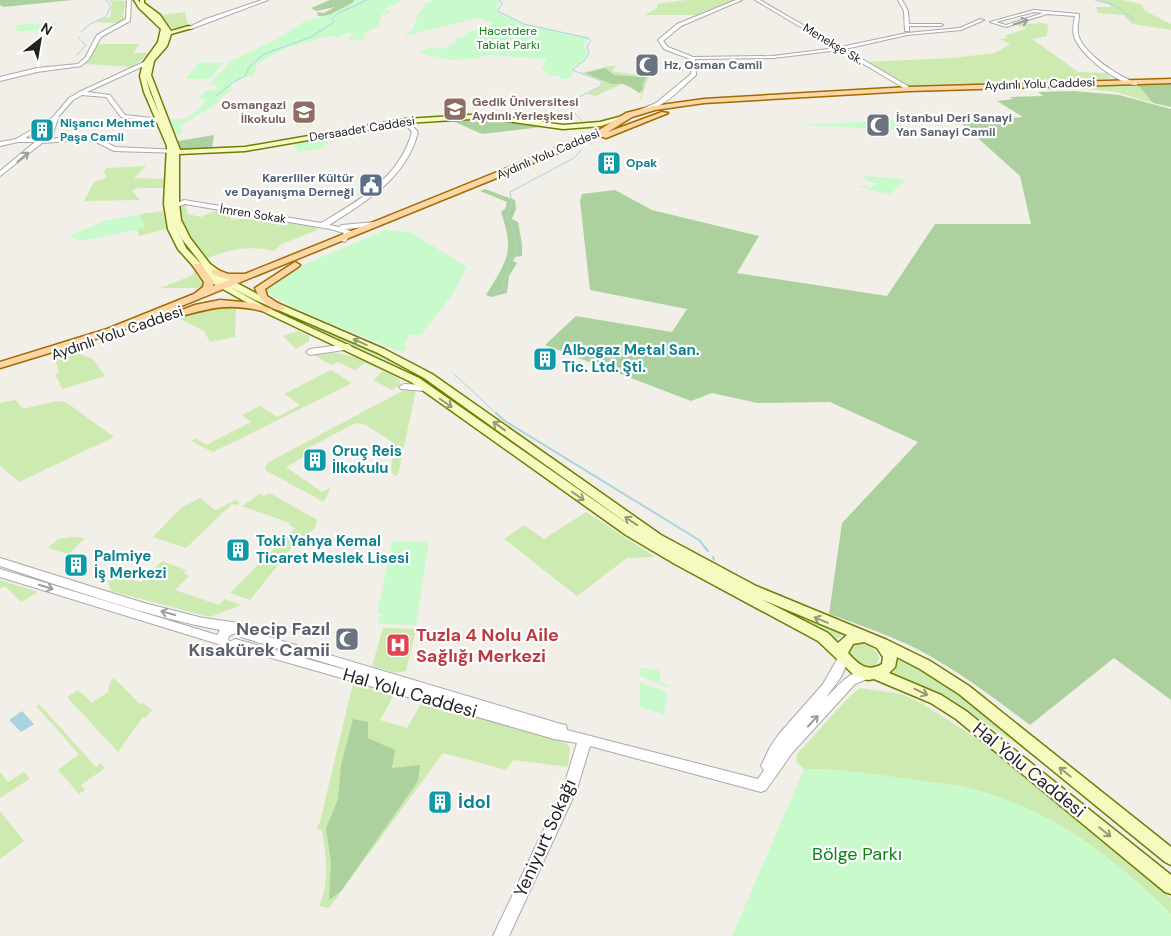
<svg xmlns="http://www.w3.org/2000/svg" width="1171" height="936" viewBox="0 0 1171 936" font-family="'DM Sans',sans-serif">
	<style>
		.grass { fill: #cdebb0 }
		.forest { fill: #add19e }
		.park { fill: #c8facc }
		.water { fill: #aad3df }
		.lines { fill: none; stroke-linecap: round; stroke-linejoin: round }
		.stream-far1 { stroke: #aad3df; stroke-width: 1 }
		.stream { stroke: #aad3df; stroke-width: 2 }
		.tertiary-casing { stroke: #a9a9a9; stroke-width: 2 }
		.secondary-casing { stroke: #707d05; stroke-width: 3 }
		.primary-casing { stroke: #a06b00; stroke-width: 3 }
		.tertiary { fill: #fff; fill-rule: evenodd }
		.secondary { fill: #f7fabf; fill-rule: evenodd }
		.primary { fill: #fcd6a4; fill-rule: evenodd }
		.oneway { stroke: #9c9c9c }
		.oneway2 { stroke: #979978 }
		.labels { text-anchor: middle; stroke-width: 4.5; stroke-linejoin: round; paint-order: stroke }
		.far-park-label { font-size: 12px; fill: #0c8416; stroke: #fff }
		.far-street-label { font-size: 12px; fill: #222; stroke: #fff }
		.far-worship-label { font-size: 12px; font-weight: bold; fill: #5b616d; stroke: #fff; text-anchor: start }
		.far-education-label { font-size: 12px; font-weight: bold; fill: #785e54; stroke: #fff; text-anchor: start }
		.far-culture-label { font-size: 12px; font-weight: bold; fill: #0d838f; stroke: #fff; text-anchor: start }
		.far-service-label { font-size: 12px; font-weight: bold; fill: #4e5e75; stroke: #fff; text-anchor: end }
		.street-label { font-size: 15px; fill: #222; stroke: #fff }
		.culture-label { font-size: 15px; font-weight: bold; fill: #0d838f; stroke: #fff; text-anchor: start }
		.near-worship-label { font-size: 18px; font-weight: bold; fill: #5b616d; stroke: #fff; text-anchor: end }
		.near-health-label { font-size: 18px; font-weight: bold; fill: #be3a42; stroke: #fff; text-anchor: start }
		.near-street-label { font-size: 18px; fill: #222; stroke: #fff }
		.near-culture-label { font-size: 18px; font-weight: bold; fill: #0d838f; stroke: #fff; text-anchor: start }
		.near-park-label { font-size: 18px; fill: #0c8416; stroke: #fff }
	</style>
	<rect width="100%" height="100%" fill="#f2efe9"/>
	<g class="grass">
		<polygon points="108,0 126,1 123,15 125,20 118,23 96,22 110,17 112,3"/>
		<polygon points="686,0 737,0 697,15 645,15 657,8 657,4"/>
		<polygon points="1096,0 1123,0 1141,4 1145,11 1171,24 1171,30 1133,24 1123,15 1098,13 1096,7 1111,7 1108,4"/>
		<polygon points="185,12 188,26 172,28 161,15"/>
		<path d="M1022,23C1034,25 1038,22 1048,24L1047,36L1032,39L1078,72L1107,73L1110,78L1097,81L911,88L865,62L952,58L995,53L1010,44L1000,39L1007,38L1005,36L1027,28L1015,25Z"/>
		<polygon points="98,44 139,44 133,53 151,53 132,67 86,64"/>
		<polygon points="609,66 616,66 612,71 616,72 649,76 641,99 639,99 642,94 622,84 596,96 587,94 602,86 603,81 581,73"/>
		<polygon points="1138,85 1153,103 1116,92 1088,89 976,91"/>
		<polygon points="146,166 134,178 166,179 165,188 139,188 132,191 140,200 84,201 94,182 107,177 103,172 107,168"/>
		<path d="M185,204L188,214L201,217L215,211L231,214V220L239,219L243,216L316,226L317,230L282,244L274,251C250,245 228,249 206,259C195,245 177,225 180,205Z"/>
		<polygon points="164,211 166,229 139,236 137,229 144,228 140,214"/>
		<polygon points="195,271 205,283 204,288 160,288 191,276"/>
		<polygon points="259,303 385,357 418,375 630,527 698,565 658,546 630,528 414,376"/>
		<polygon points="242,305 236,308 235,337 210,342 204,331 178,318 205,308"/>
		<polygon points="298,331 309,336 309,341 296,349 283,336"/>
		<polygon points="76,353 93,359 105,376 62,389 55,374 59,373 55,359"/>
		<polygon points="336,353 358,357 398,378 401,384 392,390 373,380 383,371 365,363 355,370 338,362 332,365 312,354"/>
		<polygon points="331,370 352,383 213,452 191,441 196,438 206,445 251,422 242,415 260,406 277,417 300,405 284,394"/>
		<polygon points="406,389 416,390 398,475 395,476 391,471 394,443 366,425 356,423 304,450 309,454 286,467 322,492 331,487 324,502 265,470 267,463"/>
		<polygon points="16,400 23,409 57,401 66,402 114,437 19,482 0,465 0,403"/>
		<polygon points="270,493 317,520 315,528 293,546 250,600 230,593 295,528 289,525 290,523 242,506 260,494 264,496"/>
		<polygon points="200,498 215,510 236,500 240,503 236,505 232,504 186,548 153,537 181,508"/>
		<polygon points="586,512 655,557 627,558 577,596 504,539 524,525 544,539"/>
		<polygon points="72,537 85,538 69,554 48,548 58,539"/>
		<polygon points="162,561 186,570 184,573 189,576 175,590 219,605 225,599 241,605 210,617 111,591 108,581 114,574 141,582"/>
		<polygon points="0,580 38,592 21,602 5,586 0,589"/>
		<polygon points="734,585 843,635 832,643"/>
		<polygon points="383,628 416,629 406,671 395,673 372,666"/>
		<path d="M856,643C867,643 876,647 879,658L876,665L867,668L856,666L846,651Z"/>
		<path d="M897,659C945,679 987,714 1026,750L957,704L891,674L896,668Z"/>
		<polygon points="113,677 140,704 143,703 152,710 145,718 143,717 118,752 67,697 78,690 92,703 109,691 108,689"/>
		<path d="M353,683L394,695L380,720L407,728L422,702L567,743L570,748L568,767L513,760L506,770L443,753L329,908L319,906C330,882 326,855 322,831L316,828L320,822Z"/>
		<path d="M860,688L901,694L923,704L993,749L1171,898V914C1112,855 1043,803 959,786C941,783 923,781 906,779C871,774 838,769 804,769L796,761L797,754L849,697Z"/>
		<polygon points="39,704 96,767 101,763 105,768 81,785 85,790 79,794 58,770 79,754 36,706"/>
		<polygon points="0,772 8,782 24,772 30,779 0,798"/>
		<polygon points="0,811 24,841 0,859"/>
	</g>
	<g class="forest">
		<polygon points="0,0 73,0 3,7 0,5"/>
		<path d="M330,0H355C348,9 329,17 318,16L317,12L324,13L335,7L316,11L311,8Z"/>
		<polygon points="605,68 614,75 646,77 642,86 644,88 639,93 631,87 623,84 612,84 585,73"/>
		<polygon points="1171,84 1171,107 1153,103 1138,85"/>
		<path d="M1074,91L1119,95L1171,109V700L1114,658L1030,725C999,702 968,678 935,659C902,639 865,627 829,614L842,523L918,442L830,402L757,403L712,393L691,401L545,345L576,316L672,332L687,309L590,290L580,201L582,194L615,190L652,210L759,236L737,273L887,296L935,224H1031L1020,176L961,123L1023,117L997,101L1013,99L1010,97L1043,96L1038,92Z"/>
		<polygon points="483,118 541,127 482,134 450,120"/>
		<polygon points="214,135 212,148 181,149 178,141"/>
		<path d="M485,189L515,200L516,209L512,219L518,222L522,244V256L515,257L513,261L517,263L509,276L507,293L491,297L486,295C507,260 515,254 501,212L505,209L507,202L480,191Z"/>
		<polygon points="353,719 368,722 368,738 395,750 392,768 420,765 418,781 341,891 329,900 331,862 326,829 338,799 341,765"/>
	</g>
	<g class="park">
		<path d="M358,0H401L384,10L390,11V14H382L378,26L364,34L365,39L358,41L347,39L355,34L347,33L339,37L329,36L286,48L254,65L257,66L253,77C245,75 235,81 229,87L235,88L220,98L218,103L180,126L183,134L176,135L168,119H186L198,110L206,99H199L205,91L214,90L218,85H209L229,62L275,40L305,21L329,15Z"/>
		<polygon points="433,0 495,0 500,3 495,11 522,24 586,37 588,40 584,45 587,53 584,60 570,70 575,73 571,75 570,78 560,79 560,76 547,75 546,71 541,70 547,59 488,55 478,58 453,60 418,53 429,48 442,49 457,42 453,40 468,36 468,34 464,33 494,24 479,18 403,36 413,29 418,13 426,7 424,5"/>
		<path d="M59,23C47,35 28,30 12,31L18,29L14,27L21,24Z"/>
		<polygon points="199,63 203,62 223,63 209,79 185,79"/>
		<polygon points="898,120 902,130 800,125"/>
		<polygon points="329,136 328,143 321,149 299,152 292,143"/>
		<polygon points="863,176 906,179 890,195 860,187 862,185 872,188 877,184 864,179"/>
		<polygon points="140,214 145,228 82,241 69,236 104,221"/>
		<path d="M386,230L410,232L467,267L452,295L421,335H409L404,346L407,349L402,352C380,343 273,303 265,290L267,285L305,264Z"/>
		<polygon points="392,541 429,541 416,625 378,624 381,614 377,614"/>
		<polygon points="639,668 660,670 660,682 670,686 669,688 640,676"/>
		<polygon points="640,682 667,692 664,715 640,707"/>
		<path d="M804,769C837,769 869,773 902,778C921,781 940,783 959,786C1042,803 1112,855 1171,914V936H732Z"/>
	</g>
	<polygon class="water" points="22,711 34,724 21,732 9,720"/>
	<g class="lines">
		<g class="stream-far1">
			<polyline points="498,0 503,3 497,11 524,24 588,38 591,41"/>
			<polyline points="1095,0 1114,5 1134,19"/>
			<polyline points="81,32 90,24 106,17 111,6 106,0"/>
			<polyline points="79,37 79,39"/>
			<polyline points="77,55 86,45 81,41"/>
			<polyline points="234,82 245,76 249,67 264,54 311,37 334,22 332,19 337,14 367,0"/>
			<polyline points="216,96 232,83"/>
			<polyline points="582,121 571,109 579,97 601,86 602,81 572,70 585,60 589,53 587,46 590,42"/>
			<polyline points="493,294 502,290 511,258 517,254 514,229 507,218 512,203 510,192 574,158 581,150"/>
			<polyline points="453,373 497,414"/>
		</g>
		<g class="stream">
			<polyline points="496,413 505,421 699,540 708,551"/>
			<polyline points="713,557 714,560"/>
		</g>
		<g class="tertiary-casing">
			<g id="tertiary">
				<polygon points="127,0 131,0 130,21 101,37 89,59 81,66 37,72 0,81 0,77 37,68 78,64 85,58 97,35 126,19"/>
				<polygon points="262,0 268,0 191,29 187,28 206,19"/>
				<path d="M736,0H742L681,26L663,41L668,47L693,57L773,56L836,48L755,0H760L841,47L907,33L960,28L980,19L984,20L961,30L907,35L845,49L911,88V90H907L840,50L773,58L695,59L696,75C681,88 660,112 639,112V110L656,103L691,74L690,59L664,49L658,40L677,24Z"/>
				<polygon points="898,0 902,0 908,11 909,24 941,24 943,25 941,26 909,26 909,31 905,31 904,11"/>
				<path d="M1034,10L1079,14C1079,20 1077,27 1078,34C1082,53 1119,77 1137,83V85C1118,85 1079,54 1074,36C1072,30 1074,22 1075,16L1047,14L1006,27L990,22ZM1034,12L1043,13L1006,25L996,22Z"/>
				<path d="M146,61L148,64L87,92L110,95L125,115L152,118L164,117L167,119L166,120L152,122L121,117L106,97L82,95L73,100L59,116L53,133L46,139L86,136L100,139L115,147L179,150L181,151V153L114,151L96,142L86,140L42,143L0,176V171L35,142H18L0,146V142L16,139L53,117L69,98L79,92ZM52,122L48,131L39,139L25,138Z"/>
				<path d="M406,119L418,132C407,177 366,202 329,225L339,227L342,225L375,222L379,224L375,226L345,229L353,232L345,242L338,240L344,233L330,229L185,204L168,210L165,208L184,200L321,223C359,201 400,177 412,132L403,121Z"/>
				<polygon points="348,344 352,347 351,349 310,355 306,352 310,349"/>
				<polygon points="404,384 426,385 431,388 426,391 401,389 399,387"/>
				<path d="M0,558L144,603L203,618L240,623L244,625L249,631L561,724L566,725L567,730L758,779L764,770L761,766L770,747L779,734L823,684L839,656L843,654L847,656L849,659L841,677L825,699C836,688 854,665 872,671L874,674L872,677L855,684L792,753L766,790L761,792L590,746L577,789L509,936H493L563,789L577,743L554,739L230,646L225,649L218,644L0,577V569L217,635L220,630C145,616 73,590 0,566ZM237,632L241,637L375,678L235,639L230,642L228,640L229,636Z"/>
			</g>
		</g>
		<g class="secondary-casing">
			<path id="secondary" d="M134,0H138L140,3V0H144V3L160,15L171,31L189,26L192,28L171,34L167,46L154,61L151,75L180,150L245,147L406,119L486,114L563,125L600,122L630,114V116L601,126L563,129L486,118L406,123L245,151L179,154V204L181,220L190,238L210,264L235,282L261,296L384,349L432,374L661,535L756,586L887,640L930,661L969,686L1171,847V865L1165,862L959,694L920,669L897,657L895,667L889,673L941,695L966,711L1171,875V894L1165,892L956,719L931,703L874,679L868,680L855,676L818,641L675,564L626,535L411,382L258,309L214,284L195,268L178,249L168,229L164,204L167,146L144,92L140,76L143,63L158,42L161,29L139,8ZM146,78L160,116L150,92ZM174,222L182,239L203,266L186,248ZM230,287L255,300L378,353L424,378L641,533L419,378L264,306ZM761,599L847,635L838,643L828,633ZM864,642L877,648L883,657L882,664C867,673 858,664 848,653L853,644Z"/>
		</g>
		<g class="primary-casing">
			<g id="primary">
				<polygon points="1171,79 1171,83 909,91 704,103 655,110 632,117 608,132 662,112 668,113 606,138 600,136 115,333 0,368 0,362 107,329 194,294 203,287 204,282 193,266 195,264 201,264 214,282 213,286 230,280 212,274 212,270 215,269 228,274 245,274 596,132 626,113 654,106 704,99 909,87"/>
				<path d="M295,262L300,265L298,267L265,289L267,296L285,308L284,310C271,312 259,299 255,288Z"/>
				<path d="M220,300L253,303L272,309L267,312C227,302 212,308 174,318L169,315L195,305Z"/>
			</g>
		</g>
		<use href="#tertiary" class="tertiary"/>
		<use href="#secondary" class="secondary"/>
		<use href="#primary" class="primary"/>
	</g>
	<defs><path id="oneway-shaft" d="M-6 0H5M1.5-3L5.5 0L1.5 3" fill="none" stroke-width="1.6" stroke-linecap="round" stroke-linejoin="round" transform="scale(1.25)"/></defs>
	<g class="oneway">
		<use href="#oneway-shaft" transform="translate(1021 22) rotate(-18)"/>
		<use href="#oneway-shaft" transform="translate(23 157) rotate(-41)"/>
		<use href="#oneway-shaft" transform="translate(46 587) rotate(17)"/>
		<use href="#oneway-shaft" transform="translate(168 613) rotate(-165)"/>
		<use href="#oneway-shaft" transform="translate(813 721) rotate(-47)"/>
	</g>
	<g class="oneway2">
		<use href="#oneway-shaft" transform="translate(360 342) rotate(-156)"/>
		<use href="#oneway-shaft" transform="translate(446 403) rotate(35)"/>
		<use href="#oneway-shaft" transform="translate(499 426) rotate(-144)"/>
		<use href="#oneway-shaft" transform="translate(578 496) rotate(35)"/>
		<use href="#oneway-shaft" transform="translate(631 521) rotate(-146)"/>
		<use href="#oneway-shaft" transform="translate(821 620) rotate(-158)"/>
		<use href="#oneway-shaft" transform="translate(921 692) rotate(26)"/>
		<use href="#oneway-shaft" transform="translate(1065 772) rotate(-141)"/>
		<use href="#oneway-shaft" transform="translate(1105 832) rotate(39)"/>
	</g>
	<defs>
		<g id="mosque-square" transform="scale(1.25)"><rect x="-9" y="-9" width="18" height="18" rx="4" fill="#6b7280" stroke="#fff"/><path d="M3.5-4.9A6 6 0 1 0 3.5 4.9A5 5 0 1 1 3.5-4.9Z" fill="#fff"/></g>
		<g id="university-square" transform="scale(1.25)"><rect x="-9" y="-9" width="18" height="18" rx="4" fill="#8d6e63" stroke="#fff"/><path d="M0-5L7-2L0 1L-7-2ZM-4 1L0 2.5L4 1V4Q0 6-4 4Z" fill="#fff"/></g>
		<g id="school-square" transform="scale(1.25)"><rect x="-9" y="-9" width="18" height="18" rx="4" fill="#8d6e63" stroke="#fff"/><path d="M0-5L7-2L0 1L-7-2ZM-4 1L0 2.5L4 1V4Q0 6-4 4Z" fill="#fff"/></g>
		<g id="building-square" transform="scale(1.25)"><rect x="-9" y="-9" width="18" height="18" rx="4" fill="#0f9aa8" stroke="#fff"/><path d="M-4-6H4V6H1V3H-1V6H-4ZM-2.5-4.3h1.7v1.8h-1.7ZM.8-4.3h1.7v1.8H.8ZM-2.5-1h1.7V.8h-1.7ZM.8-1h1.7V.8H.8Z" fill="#fff"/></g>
		<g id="civic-square" transform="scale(1.25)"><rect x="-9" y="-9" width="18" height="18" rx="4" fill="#5c6f8a" stroke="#fff"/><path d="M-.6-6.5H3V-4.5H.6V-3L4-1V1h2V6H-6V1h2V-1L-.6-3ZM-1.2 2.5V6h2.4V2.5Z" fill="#fff"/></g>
		<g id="hospital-square" transform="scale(1.25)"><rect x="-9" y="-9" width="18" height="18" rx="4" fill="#e0444e" stroke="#fff"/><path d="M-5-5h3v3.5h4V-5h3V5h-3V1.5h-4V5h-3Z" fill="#fff"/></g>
	</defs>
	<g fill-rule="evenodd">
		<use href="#mosque-square" x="647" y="65"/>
		<use href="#university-square" x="455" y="109"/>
		<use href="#school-square" x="304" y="112"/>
		<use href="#mosque-square" x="878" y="125"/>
		<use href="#building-square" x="42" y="130"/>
		<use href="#building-square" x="609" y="163"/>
		<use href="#civic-square" x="371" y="185"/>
		<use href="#building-square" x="545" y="359"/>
		<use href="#building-square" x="315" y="460"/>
		<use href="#building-square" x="238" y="550"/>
		<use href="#building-square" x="76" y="565"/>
		<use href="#mosque-square" x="347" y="639"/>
		<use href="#hospital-square" x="398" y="645"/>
		<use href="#building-square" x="440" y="802"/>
	</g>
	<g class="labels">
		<g class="far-park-label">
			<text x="508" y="35">Hacetdere<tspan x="508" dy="14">Tabiat Parkı</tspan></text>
		</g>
		<g class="far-street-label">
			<text transform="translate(833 44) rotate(31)" y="4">Menekşe Sk.</text>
			<text transform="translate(1040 84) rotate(-2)" y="4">Aydınlı Yolu Caddesi</text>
			<text transform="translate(362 129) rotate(-9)" y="4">Dersaadet Caddesi</text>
			<text transform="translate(548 154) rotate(-23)" y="4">Aydınlı Yolu Caddesi</text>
			<text transform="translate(253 214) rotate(9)" y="4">İmren Sokak</text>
		</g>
		<g class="far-worship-label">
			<text x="664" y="69">Hz, Osman Camii</text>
			<text x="896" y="122">İstanbul Deri Sanayi<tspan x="896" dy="14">Yan Sanayi Camii</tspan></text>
		</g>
		<g class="far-education-label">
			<text x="472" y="106">Gedik Üniversitesi<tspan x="472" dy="14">Aydınlı Yerleşkesi</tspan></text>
			<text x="286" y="109" text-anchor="end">Osmangazi<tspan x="286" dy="14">İlkokulu</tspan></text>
		</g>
		<g class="far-culture-label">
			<text x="60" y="127">Nişancı Mehmet<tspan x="60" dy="14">Paşa Camii</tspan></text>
			<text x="626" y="167">Opak</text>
		</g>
		<g class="far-service-label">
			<text x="354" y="182">Karerliler Kültür<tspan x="354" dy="14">ve Dayanışma Derneği</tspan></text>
		</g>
		<g class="street-label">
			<text transform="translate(117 333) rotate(-19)" y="5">Aydınlı Yolu Caddesi</text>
		</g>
		<g class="culture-label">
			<text x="562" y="355">Albogaz Metal San.<tspan x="562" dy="17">Tic. Ltd. Şti.</tspan></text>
			<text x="332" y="456">Oruç Reis<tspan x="332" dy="17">İlkokulu</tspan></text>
			<text x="256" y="546">Toki Yahya Kemal<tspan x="256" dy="17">Ticaret Meslek Lisesi</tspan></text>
			<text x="94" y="561">Palmiye<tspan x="94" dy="17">İş Merkezi</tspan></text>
		</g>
		<g class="near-worship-label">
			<text x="330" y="635">Necip Fazıl<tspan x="330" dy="21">Kısakürek Camii</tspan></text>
		</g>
		<g class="near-health-label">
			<text x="416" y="641">Tuzla 4 Nolu Aile<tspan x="416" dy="21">Sağlığı Merkezi</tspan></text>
		</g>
		<g class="near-street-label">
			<text transform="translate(410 693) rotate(16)" y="6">Hal Yolu Caddesi</text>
			<text transform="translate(1029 770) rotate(39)" y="6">Hal Yolu Caddesi</text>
			<text transform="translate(545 838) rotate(-66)" y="6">Yeniyurt Sokağı</text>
		</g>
		<g class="near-culture-label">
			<text x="458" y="808">İdol</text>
		</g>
		<g class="near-park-label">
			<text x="857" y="860">Bölge Parkı</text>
		</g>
	</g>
	<g transform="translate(40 40) rotate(31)" stroke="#ffffff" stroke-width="4" paint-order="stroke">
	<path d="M0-4L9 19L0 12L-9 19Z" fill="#222222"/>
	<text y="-8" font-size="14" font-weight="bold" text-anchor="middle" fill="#222222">N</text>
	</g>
</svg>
